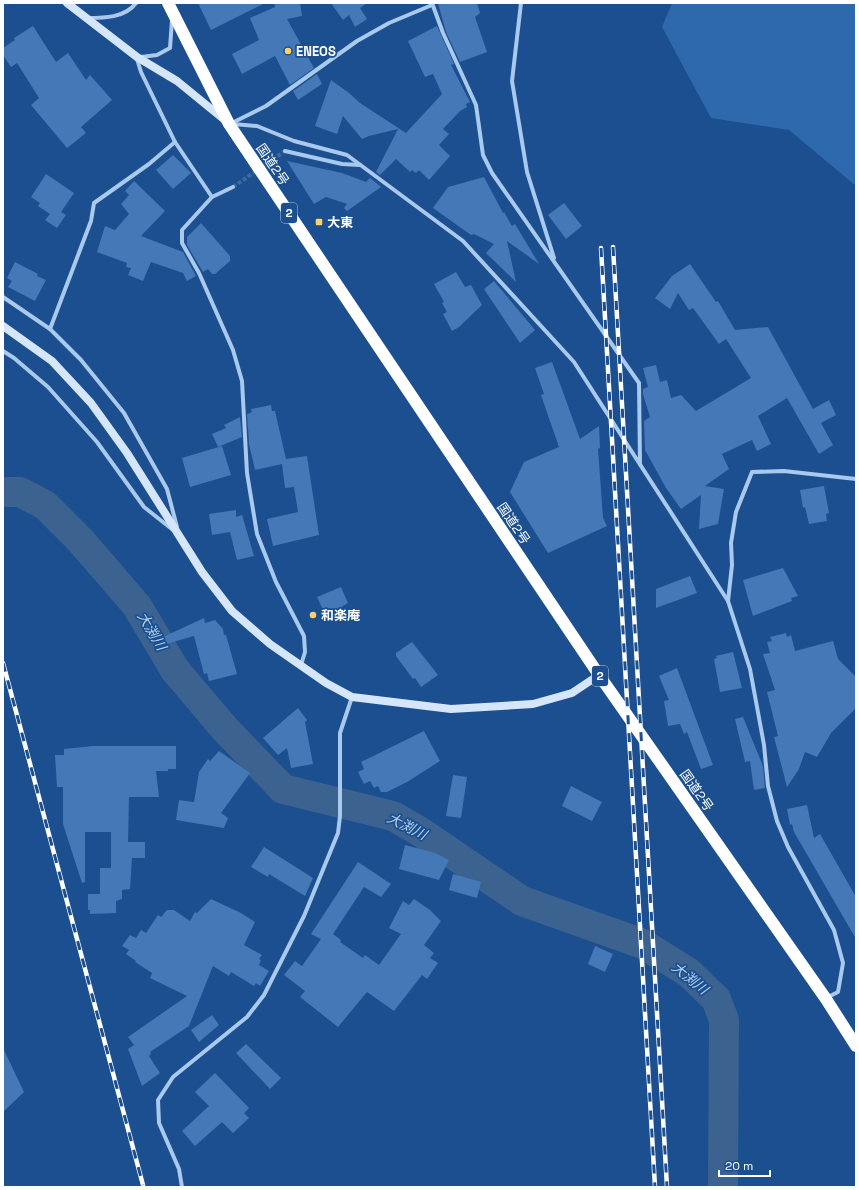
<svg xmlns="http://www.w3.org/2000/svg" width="859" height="1190" viewBox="0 0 859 1190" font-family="'Space Grotesk','Noto Sans JP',sans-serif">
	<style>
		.green { fill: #2e69ad }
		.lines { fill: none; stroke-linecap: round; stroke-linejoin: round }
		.river { stroke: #3c6290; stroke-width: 30 }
		.building { fill: #4478b7 }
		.street-tunnel { stroke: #3d69a0; stroke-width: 4; stroke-dasharray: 4 2; stroke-linecap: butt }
		.street { stroke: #a9c9ee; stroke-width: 4 }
		.secondary { stroke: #d6e6fa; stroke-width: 8 }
		.highway { stroke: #fff; stroke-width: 12 }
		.rail-casing { stroke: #fff; stroke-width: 4.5 }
		.rail { stroke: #1b4f8f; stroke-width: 3; stroke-dasharray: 9; stroke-linecap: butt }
		.poi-dot { fill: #ffd166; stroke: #1b4f8f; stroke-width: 1.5 }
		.labels { text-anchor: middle; stroke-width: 3.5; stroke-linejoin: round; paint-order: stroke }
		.shield { fill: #1b4f8f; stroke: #bbcadd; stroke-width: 1 }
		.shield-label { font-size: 12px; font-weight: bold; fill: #fff }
		.poi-label { font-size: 13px; font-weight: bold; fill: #fff; stroke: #1b4f8f; text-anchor: start }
		.street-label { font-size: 13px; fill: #fff; stroke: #1b4f8f }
		.water-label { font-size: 14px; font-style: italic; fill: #b5d3f5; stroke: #1b4f8f }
	</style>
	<rect width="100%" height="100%" fill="#1b4f8f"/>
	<polygon class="green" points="672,3 856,3 856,186 789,130 711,118 662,27"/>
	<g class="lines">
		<polyline class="river" points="3,492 20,492 45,505 81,541 137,606 175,670 225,729 283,789 393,816 419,831 522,901 643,944 689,973 716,999 724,1020 723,1187"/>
	</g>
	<g class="building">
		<polygon points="198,3 265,3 211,30"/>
		<polygon points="274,3 300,3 302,16 287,19 314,68 290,85 275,56 242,74 232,54 259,40 250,18 275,7"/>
		<polygon points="331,3 367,3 360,8 367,19 355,27 349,15 343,20"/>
		<polygon points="438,3 477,3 480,13 475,17 487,52 460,62 446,32"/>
		<polygon points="33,26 56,62 68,53 86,80 90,75 112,100 81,127 86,133 67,148 31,105 39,98 17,63 11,67 3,55 3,48 15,40 14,38"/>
		<polygon points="437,26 454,64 451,65 470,102 466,104 467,107 460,111 443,129 449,134 439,145 450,156 429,180 419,170 416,173 412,170 410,172 396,159 380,175 376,172 398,129 369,136 362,139 343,116 337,134 315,126 331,80 349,93 360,103 406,133 442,94 433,74 425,77 408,41"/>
		<polygon points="317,74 322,84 298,100 293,91"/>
		<polygon points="173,155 191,173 173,189 156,170"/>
		<polygon points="287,161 342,173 366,182 370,178 381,187 347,211 344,208 347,204 326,197 314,204"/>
		<polygon points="46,174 74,193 61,212 66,215 57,228 45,220 50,214 38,206 40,203 31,197"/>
		<polygon points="484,177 503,213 504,212 512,226 515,224 539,264 507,241 516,282 486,253 494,244 474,234 471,235 433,208 448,187"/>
		<polygon points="134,181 165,211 141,236 183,252 196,276 187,281 183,273 151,262 143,281 128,275 131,268 126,267 127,263 97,252 105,226 115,230 129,214 121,204 129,195 125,191"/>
		<polygon points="564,203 582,226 566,239 548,215"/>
		<polygon points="201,223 230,256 230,261 215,274 212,274 208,269 203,272 187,245 187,237"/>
		<polygon points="15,262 38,274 37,276 46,280 35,301 8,287 12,281 7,278"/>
		<polygon points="690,264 716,302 718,301 735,330 768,327 813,409 829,400 836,415 821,423 833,445 819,454 787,398 758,416 771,444 757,451 752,440 722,454 729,469 705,486 724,489 718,524 699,529 701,495 681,509 666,488 645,450 644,421 650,417 643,394 643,389 648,387 643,368 656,365 660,382 667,380 671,398 681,395 696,411 751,378 726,339 719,344 693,308 689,310 678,293 670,309 655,298 672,276"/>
		<polygon points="456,272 465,287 471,285 482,305 459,327 452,331 443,314 447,312 442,303 444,302 434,284"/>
		<polygon points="494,281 535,330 520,343 484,289"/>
		<polygon points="552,362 580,439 599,426 600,448 598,449 603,518 607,526 548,553 510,492 524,462 559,447 541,395 544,394 535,368"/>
		<polygon points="271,405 272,411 275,411 286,459 307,456 319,535 273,546 267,519 298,512 294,487 285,488 282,464 255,470 249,444 247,414 252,412 251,409"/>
		<polygon points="240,417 242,437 218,447 212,434 226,428 224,425"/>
		<polygon points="222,446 231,475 190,487 182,458"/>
		<polygon points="824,486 829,513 826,514 827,521 809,524 805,507 803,508 800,490"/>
		<polygon points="236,510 236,517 242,515 254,556 237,560 230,532 212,535 209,514"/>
		<polygon points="783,568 798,596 791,598 792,601 753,616 743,580"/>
		<polygon points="690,576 697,593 656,608 656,589"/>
		<polygon points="341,587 348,603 326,616 317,597"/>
		<polygon points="204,618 205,623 215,620 223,629 224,635 226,635 237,674 209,681 207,673 204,674 194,636 166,644 163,637"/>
		<polygon points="786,633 787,637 791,635 795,651 833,641 838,659 856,677 856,708 831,733 817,757 805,752 799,769 787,787 774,737 778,736 767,692 775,690 763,654 770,653 767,642 772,641 770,637"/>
		<polygon points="412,642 438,675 421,687 415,678 413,679 396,656 396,653"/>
		<polygon points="733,652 742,688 720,692 714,659 717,658 716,656"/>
		<polygon points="677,668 713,765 701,769 687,732 684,734 680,724 668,726 664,701 669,700 659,676"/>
		<polygon points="298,708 307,720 305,722 313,764 291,768 287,748 278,755 263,738"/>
		<polygon points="743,717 763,766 765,788 754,790 750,761 745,762 735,719"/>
		<polygon points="424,731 440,761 407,782 387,792 381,792 378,786 374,788 370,781 364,784 358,772 364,769 361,762"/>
		<polygon points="93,746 176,746 176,769 168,769 168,771 156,771 159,797 129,797 128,842 145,842 145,858 132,858 130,889 122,890 122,899 116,901 116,913 90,914 90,910 88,910 88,894 100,894 100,868 111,868 111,832 85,832 85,882 82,883 63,824 63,787 57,787 55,755 64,755 64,749"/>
		<polygon points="219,751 250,773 221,813 228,818 224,828 176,820 179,800 194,802 199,772 208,759 210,761"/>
		<polygon points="453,775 467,777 461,818 446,816"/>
		<polygon points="571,786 602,802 592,821 562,806"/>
		<polygon points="807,805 814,838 820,834 856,897 856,939 794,832 792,824 790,825 787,809"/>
		<polygon points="405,845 435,853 449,860 439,880 399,869"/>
		<polygon points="264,847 313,878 305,896 269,874 268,877 251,867"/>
		<polygon points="358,862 391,884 381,897 364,887 333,934 341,940 340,942 363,958 365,955 379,965 401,934 389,928 403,901 409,905 414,899 430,910 441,921 424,945 434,953 430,958 438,963 427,979 422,975 394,1011 367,992 338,1027 300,997 305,991 284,975 295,961 302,966 321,939 311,934"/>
		<polygon points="453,874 481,882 477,898 449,890"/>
		<polygon points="211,899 241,913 255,922 244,945 262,955 259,959 261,960 259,965 269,971 260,986 256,983 254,986 231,972 229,976 213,966 189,1026 150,1052 151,1054 149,1056 160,1073 142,1086 128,1049 134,1045 128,1037 187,996 150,978 152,973 135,962 136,961 126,954 129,950 122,946 130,935 136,938 141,930 146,933 158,915 161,917 167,910 174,910 190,921 195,912 197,913"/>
		<polygon points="595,946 613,954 605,972 588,964"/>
		<polygon points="212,1015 219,1025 199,1042 191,1030"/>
		<polygon points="246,1044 281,1078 270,1089 236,1053"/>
		<polygon points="3,1048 24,1092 3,1112"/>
		<polygon points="215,1073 249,1108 244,1113 249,1118 233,1133 222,1122 195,1146 182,1131 209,1106 195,1092"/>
	</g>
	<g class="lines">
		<polyline class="street-tunnel" points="233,187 285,151"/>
		<g class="street">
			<polyline points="432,3 443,33 476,105 483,155 492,173 639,383 640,464"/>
			<polyline points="521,3 512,81 527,172 554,258"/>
			<path d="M87,18C104,18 125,18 136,3"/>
			<polyline points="141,57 157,55 170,48 172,20"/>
			<polyline points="137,59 141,72 175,142 212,197 182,230 182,243 199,273 233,350 242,381 247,473 257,534 276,582 304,636 305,652 301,665"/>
			<polyline points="230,124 266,106 357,41 389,23 432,5"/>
			<polyline points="233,124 257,126 294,141 347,155 463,241 574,362 728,601 750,669 764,745 768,786 777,821 788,847 834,930 843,963 838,992 826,998"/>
			<polyline points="285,151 342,164 360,165"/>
			<polyline points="212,197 233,187"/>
			<polyline points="3,297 50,329 81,360 124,413 167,489 177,527"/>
			<polyline points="50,329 91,221 94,203 149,164 175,142"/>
			<polyline points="3,351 14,358 48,387 97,442 144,507 173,530"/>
			<polyline points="728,601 732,565 731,543 736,512 752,472 784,471 856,479"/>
			<polyline points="182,1187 179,1169 159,1123 158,1100 173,1077 247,1017 264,995 304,916 338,833 340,816 340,733 352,697"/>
		</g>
		<g class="secondary">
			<polyline points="67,3 137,57 177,81 226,121"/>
			<polyline points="3,326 52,361 91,403 127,453 202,572 232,611 270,644 326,683 352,697 451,709 533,704 572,693 599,675"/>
		</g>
		<polyline class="highway" points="168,3 229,124 599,675 826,999 856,1046"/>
		<g class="rail-casing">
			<g id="rail">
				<polyline points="613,247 667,1187"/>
				<polyline points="601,248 655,1187"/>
				<polyline points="3,663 143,1185"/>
			</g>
		</g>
		<use href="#rail" class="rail"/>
	</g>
	<g class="poi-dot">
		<circle cx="288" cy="51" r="4"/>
		<rect x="315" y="218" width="8" height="8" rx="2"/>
		<circle cx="313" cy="615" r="4"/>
	</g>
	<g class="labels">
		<g class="shield">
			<rect x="281" y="203" width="16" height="20" rx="3"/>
			<rect x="592" y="666" width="16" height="20" rx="3"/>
		</g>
		<g class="shield-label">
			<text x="289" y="217">2</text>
			<text x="600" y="680">2</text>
		</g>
		<g class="poi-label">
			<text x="296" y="56">ENEOS</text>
			<text x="327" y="227">大東</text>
			<text x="321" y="620">和楽庵</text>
		</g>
		<g class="street-label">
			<text transform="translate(273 164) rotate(56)" y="5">国道2号</text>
			<text transform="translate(514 523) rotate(56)" y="5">国道2号</text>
			<text transform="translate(697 790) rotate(55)" y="5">国道2号</text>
		</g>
		<g class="water-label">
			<text transform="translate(152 631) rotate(59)" y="5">大渕川</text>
			<text transform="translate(407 826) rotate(27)" y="5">大渕川</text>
			<text transform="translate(690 978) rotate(39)" y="5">大渕川</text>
		</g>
	</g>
	<rect width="859" height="1190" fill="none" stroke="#ffffff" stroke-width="8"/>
	<path d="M719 1170v6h51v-6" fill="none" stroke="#ffffff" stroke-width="2"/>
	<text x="725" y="1170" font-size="12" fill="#ffffff" stroke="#1b4f8f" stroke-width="3" paint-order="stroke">20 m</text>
</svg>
